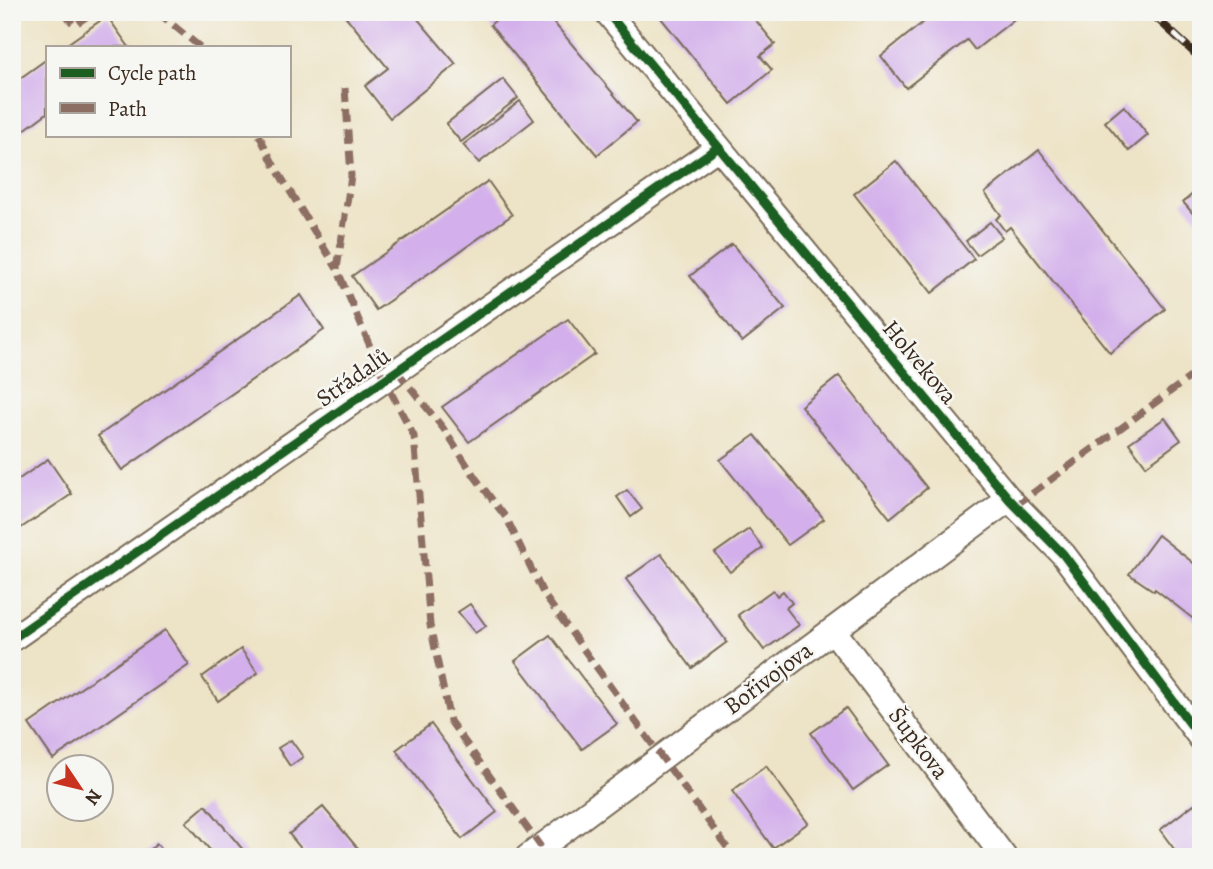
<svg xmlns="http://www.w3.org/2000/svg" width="1213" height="869" viewBox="0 0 1213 869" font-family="Alegreya,serif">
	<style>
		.building { fill: #d3b0eb }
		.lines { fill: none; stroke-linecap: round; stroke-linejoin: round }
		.street-casing { stroke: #796b59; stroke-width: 28 }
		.street { stroke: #fff; stroke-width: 24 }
		.rail-casing { stroke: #3b2a1e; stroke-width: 8 }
		.rail { stroke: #f6f6f2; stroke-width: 5; stroke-dasharray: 16; stroke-linecap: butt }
		.quiet { stroke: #8d6e63; stroke-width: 7; stroke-dasharray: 14 7; stroke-linecap: butt }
		.cycleway-casing { stroke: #f6f6f2; stroke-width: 13 }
		.cycleway { stroke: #1b5e20; stroke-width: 9 }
		.labels { text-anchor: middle; stroke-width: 5; stroke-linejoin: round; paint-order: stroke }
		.street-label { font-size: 24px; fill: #3b2a1e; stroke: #f6f6f2 }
	</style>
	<rect width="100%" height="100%" fill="#f6f6f2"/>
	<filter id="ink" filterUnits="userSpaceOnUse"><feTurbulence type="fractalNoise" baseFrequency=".0143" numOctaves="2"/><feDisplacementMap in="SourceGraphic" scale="14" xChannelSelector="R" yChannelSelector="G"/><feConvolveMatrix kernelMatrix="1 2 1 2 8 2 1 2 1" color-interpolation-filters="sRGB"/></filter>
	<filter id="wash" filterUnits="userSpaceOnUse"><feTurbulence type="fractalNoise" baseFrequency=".00686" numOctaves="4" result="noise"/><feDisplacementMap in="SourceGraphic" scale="28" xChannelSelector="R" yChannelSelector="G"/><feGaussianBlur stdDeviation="1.57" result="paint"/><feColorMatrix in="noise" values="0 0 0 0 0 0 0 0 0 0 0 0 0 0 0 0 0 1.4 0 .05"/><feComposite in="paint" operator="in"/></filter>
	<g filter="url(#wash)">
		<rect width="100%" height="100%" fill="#ede3c6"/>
		<g id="blocks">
			<g class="building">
				<polygon points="342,12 412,12 456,64 390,118 365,86 388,68"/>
				<polygon points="505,12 545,12 637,122 597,155 490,25"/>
				<polygon points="656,12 749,12 775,44 760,56 772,70 731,104"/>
				<polygon points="936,12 1013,12 1017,17 975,50 967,40 906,88 881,56"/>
				<polygon points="107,16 129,47 63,47"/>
				<polygon points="47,59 47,113 12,139 12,84"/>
				<polygon points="503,79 518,98 461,142 446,124"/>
				<polygon points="520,101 534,120 479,163 463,145"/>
				<polygon points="1124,106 1148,135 1129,151 1105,122"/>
				<polygon points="1039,150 1165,309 1110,353 1010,227 1005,231 996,219 1001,215 985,193"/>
				<polygon points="896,161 974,259 932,293 854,194"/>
				<polygon points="488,181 512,215 376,310 352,276"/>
				<polygon points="1201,187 1201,223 1183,202"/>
				<polygon points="990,222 1002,237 977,255 966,241"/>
				<polygon points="732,244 785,308 742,342 690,276"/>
				<polygon points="301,295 324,330 122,470 98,436"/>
				<polygon points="568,319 595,354 469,442 442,407"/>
				<polygon points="839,376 927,488 890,518 801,406"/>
				<polygon points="1165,418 1181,440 1146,466 1129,443"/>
				<polygon points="755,435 824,519 788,545 720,460"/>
				<polygon points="48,459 72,494 12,534 12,484"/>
				<polygon points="627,490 642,509 631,517 617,497"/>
				<polygon points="749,529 763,548 730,572 715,553"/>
				<polygon points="1158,535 1201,569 1201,625 1155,589 1154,591 1129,574"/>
				<polygon points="661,554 727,642 692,668 626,579"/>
				<polygon points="773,590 777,596 783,591 792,603 786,608 799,625 764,650 738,615"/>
				<polygon points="470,604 486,626 475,633 458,612"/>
				<polygon points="165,630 189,665 53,759 29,724"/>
				<polygon points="550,635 617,724 582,749 515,661"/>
				<polygon points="241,649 258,673 218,701 202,677"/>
				<polygon points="846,708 888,765 853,790 811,733"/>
				<polygon points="431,724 497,812 462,839 396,750"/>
				<polygon points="291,740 303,757 290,766 278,748"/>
				<polygon points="766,766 808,823 773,848 732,791"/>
				<polygon points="1194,804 1201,813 1201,857 1180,857 1160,830"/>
				<polygon points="206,805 224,827 249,857 216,857 186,822"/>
				<polygon points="323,807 365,857 308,857 289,834"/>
				<polygon points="157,844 168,857 141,857 145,854"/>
			</g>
		</g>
	</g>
	<g filter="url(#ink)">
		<use href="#blocks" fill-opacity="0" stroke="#796b59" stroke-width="2"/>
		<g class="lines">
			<g class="street-casing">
				<g id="street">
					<polyline points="607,12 1009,499 1063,554 1201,738"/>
					<polyline points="833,630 1004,857"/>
					<polyline points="12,639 717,148"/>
					<polyline points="528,857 1009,499"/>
				</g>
			</g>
			<use href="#street" class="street"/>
			<g class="rail-casing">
				<polyline id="rail" points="1150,12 1201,59"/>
			</g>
			<use href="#rail" class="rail"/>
			<g class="quiet">
				<polyline points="64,12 74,25 94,12"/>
				<polyline points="157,12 200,47"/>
				<polyline points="345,88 351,176 337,269 384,379 414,436 430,625 450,721 541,847"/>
				<polyline points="259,135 274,165 337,269"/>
				<polyline points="397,371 443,428 475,477 507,519 544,595 734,857"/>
				<polyline points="1015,506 1201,369"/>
			</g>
			<g class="cycleway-casing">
				<g id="cycleway">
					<polyline points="607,12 1009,499 1063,554 1201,738"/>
					<polyline points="12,639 717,148"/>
				</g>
			</g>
			<use href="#cycleway" class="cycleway"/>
		</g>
	</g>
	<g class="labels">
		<g class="street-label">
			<text transform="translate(920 362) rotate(50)" y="8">Holvekova</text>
			<text transform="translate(353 377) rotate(-35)" y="8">Střádalů</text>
			<text transform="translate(768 678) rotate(-37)" y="8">Bořivojova</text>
			<text transform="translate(919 743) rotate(53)" y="8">Šupkova</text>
		</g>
	</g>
	<rect width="1213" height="869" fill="none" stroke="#f6f6f2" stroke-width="42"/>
	<rect x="46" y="46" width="245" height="91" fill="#f6f6f2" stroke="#aba49d" stroke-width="2"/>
	<rect x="60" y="68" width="35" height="10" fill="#1b5e20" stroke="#aba49d" stroke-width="2"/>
	<text x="108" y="80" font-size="21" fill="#3b2a1e">Cycle path</text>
	<rect x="60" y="103" width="35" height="10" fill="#8d6e63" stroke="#aba49d" stroke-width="2"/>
	<text x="108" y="116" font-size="21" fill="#3b2a1e">Path</text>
	<g transform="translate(80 788) rotate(125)"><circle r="33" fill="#f6f6f2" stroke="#aba49d" stroke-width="2"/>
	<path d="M0-5L12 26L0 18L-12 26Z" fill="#c8321e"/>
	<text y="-10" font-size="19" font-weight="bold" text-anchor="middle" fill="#3b2a1e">N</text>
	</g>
</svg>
